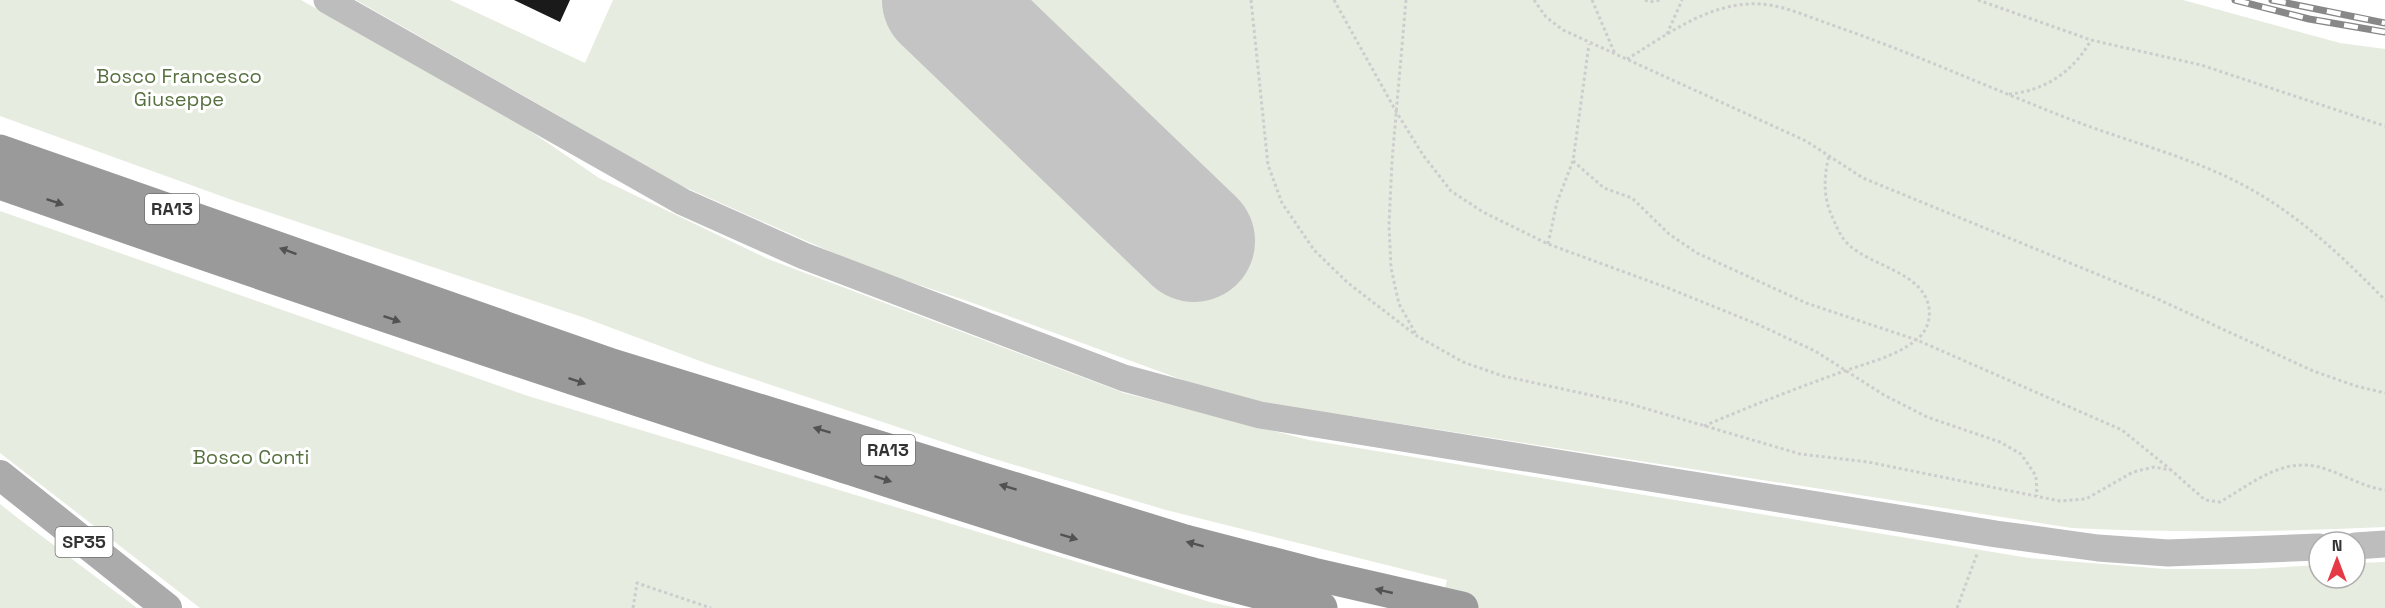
<svg xmlns="http://www.w3.org/2000/svg" width="2385" height="608" viewBox="0 0 2385 608" font-family="'Space Grotesk',sans-serif">
	<style>
		.green { fill: #e6ecdf }
		.lines { fill: none; stroke-linecap: round; stroke-linejoin: round }
		.runway { stroke: #c4c4c4; stroke-width: 122 }
		.building { fill: #1a1a1a }
		.path { stroke: #cdcdcd; stroke-width: 3; stroke-dasharray: 3 3; stroke-linecap: butt }
		.secondary { stroke: #bdbdbd; stroke-width: 27 }
		.primary { stroke: #ababab; stroke-width: 30 }
		.highway { stroke: #9a9a9a; stroke-width: 33 }
		.rail-casing { stroke: #888; stroke-width: 7 }
		.rail { stroke: #fff; stroke-width: 4.5; stroke-dasharray: 14; stroke-linecap: butt }
		.oneway { fill: #525252 }
		.labels { text-anchor: middle; stroke-width: 6; stroke-linejoin: round; paint-order: stroke }
		.shield { fill: #fff; stroke: #707070; stroke-width: 1.5 }
		.shield-label { font-size: 18px; font-weight: bold; fill: #333 }
		.park-label { font-size: 20px; fill: #56703f; stroke: #fff }
	</style>
	<rect width="100%" height="100%" fill="#fff"/>
	<g class="green">
		<polygon points="0,0 301,0 523,126 599,178 768,259 1124,393 1309,440 2029,558 2165,569 2253,569 2319,565 2319,578 2355,578 2355,563 2385,562 2385,608 1440,608 1447,580 1166,510 988,457 708,364 585,318 235,201 0,116"/>
		<path d="M356,0H450L585,63L613,0H2183L2340,43L2385,49V527C2280,532 2177,533 2072,528L1338,414L1289,409L1202,387L970,302L863,266L680,185Z"/>
		<polygon points="0,211 528,396 1210,602 1237,608 200,608 0,453"/>
		<polygon points="0,504 19,519 137,608 0,608"/>
	</g>
	<g class="lines">
		<polyline class="runway" points="943,0 1194,241"/>
	</g>
	<polygon class="building" points="514,0 570,0 560,22"/>
	<g class="lines">
		<g class="path">
			<path d="M1251,0L1268,165L1282,203L1314,250L1348,283L1417,336L1463,362L1503,376L1627,403L1800,454L1868,462L2060,501L2086,499L2133,472L2154,467L2171,470L2205,500L2220,502C2253,483 2283,456 2323,468C2345,475 2363,487 2385,490"/>
			<polyline points="1334,0 1397,113 1423,155 1451,191 1483,212 1548,244 1668,288 1757,324 1815,351 1884,395 1927,417 2000,442 2021,454 2036,476 2037,496"/>
			<polyline points="1406,0 1392,161 1389,225 1391,268 1399,304 1416,334"/>
			<polyline points="1534,0 1546,17 1563,30 1806,141 1863,178 2160,300 2313,371 2356,386 2385,393"/>
			<polyline points="1592,0 1615,54"/>
			<polyline points="1645,0 1650,2 1660,0"/>
			<polyline points="1978,0 2091,40 2201,65 2385,126"/>
			<polyline points="1667,34 1682,0"/>
			<path d="M1627,59C1665,36 1704,6 1749,4C1777,2 1806,16 1832,25C1913,53 1992,89 2072,120C2129,142 2191,157 2245,186C2299,215 2343,257 2385,300"/>
			<path d="M2009,94C2045,91 2074,71 2091,40"/>
			<polyline points="1573,161 1604,188 1632,198 1669,234 1697,253 1806,303 1917,340 2122,430 2170,469"/>
			<polyline points="1548,244 1557,202 1573,161 1589,44"/>
			<path d="M1704,426C1748,407 1792,390 1836,374C1862,364 1894,358 1916,340C1926,333 1931,320 1929,308C1923,272 1873,267 1849,245C1840,237 1836,225 1831,214C1823,195 1824,176 1829,156"/>
			<polyline points="633,608 637,583 711,608"/>
			<polyline points="1957,608 1977,554"/>
		</g>
		<g class="secondary">
			<polyline points="327,0 683,202 804,256 1124,378 1260,415 1996,534 2098,548 2168,553 2319,547"/>
			<polyline points="2355,546 2385,544"/>
		</g>
		<polyline class="primary" points="0,475 167,608"/>
		<g class="highway">
			<polyline points="0,151 612,365 1185,541 1313,574 1462,608"/>
			<path d="M0,183C277,280 554,374 833,463C995,515 1156,569 1321,608"/>
		</g>
		<g class="rail-casing">
			<g id="rail">
				<polyline points="2235,0 2309,19 2385,32"/>
				<polyline points="2272,0 2385,23"/>
			</g>
		</g>
		<use href="#rail" class="rail"/>
	</g>
	<defs><path id="oneway-solid" d="M-6-.8H1V-3.2L6.5 0L1 3.2V.8H-6Z" transform="scale(1.5)"/></defs>
	<g class="oneway">
		<use href="#oneway-solid" transform="translate(55 202) rotate(19)"/>
		<use href="#oneway-solid" transform="translate(288 251) rotate(-160)"/>
		<use href="#oneway-solid" transform="translate(392 319) rotate(19)"/>
		<use href="#oneway-solid" transform="translate(577 381) rotate(19)"/>
		<use href="#oneway-solid" transform="translate(822 430) rotate(-163)"/>
		<use href="#oneway-solid" transform="translate(883 479) rotate(18)"/>
		<use href="#oneway-solid" transform="translate(1008 487) rotate(-163)"/>
		<use href="#oneway-solid" transform="translate(1069 537) rotate(17)"/>
		<use href="#oneway-solid" transform="translate(1195 544) rotate(-165)"/>
		<use href="#oneway-solid" transform="translate(1384 591) rotate(-167)"/>
	</g>
	<g class="labels">
		<g class="shield">
			<rect x="145" y="194" width="54" height="30" rx="4.5"/>
			<rect x="861" y="435" width="54" height="30" rx="4.5"/>
			<rect x="55.5" y="527" width="57" height="30" rx="4.5"/>
		</g>
		<g class="shield-label">
			<text x="172" y="215">RA13</text>
			<text x="888" y="456">RA13</text>
			<text x="84" y="548">SP35</text>
		</g>
		<g class="park-label">
			<text x="179" y="83">Bosco Francesco<tspan x="179" dy="23">Giuseppe</tspan></text>
			<text x="251" y="464">Bosco Conti</text>
		</g>
	</g>
	<g transform="translate(2337 560)"><circle r="28" fill="#ffffff" stroke="#adadad" stroke-width="1.5"/>
	<path d="M0-4.5L10 22L0 15L-10 22Z" fill="#e63946"/>
	<text y="-9" font-size="16" font-weight="bold" text-anchor="middle" fill="#333333">N</text>
	</g>
</svg>
